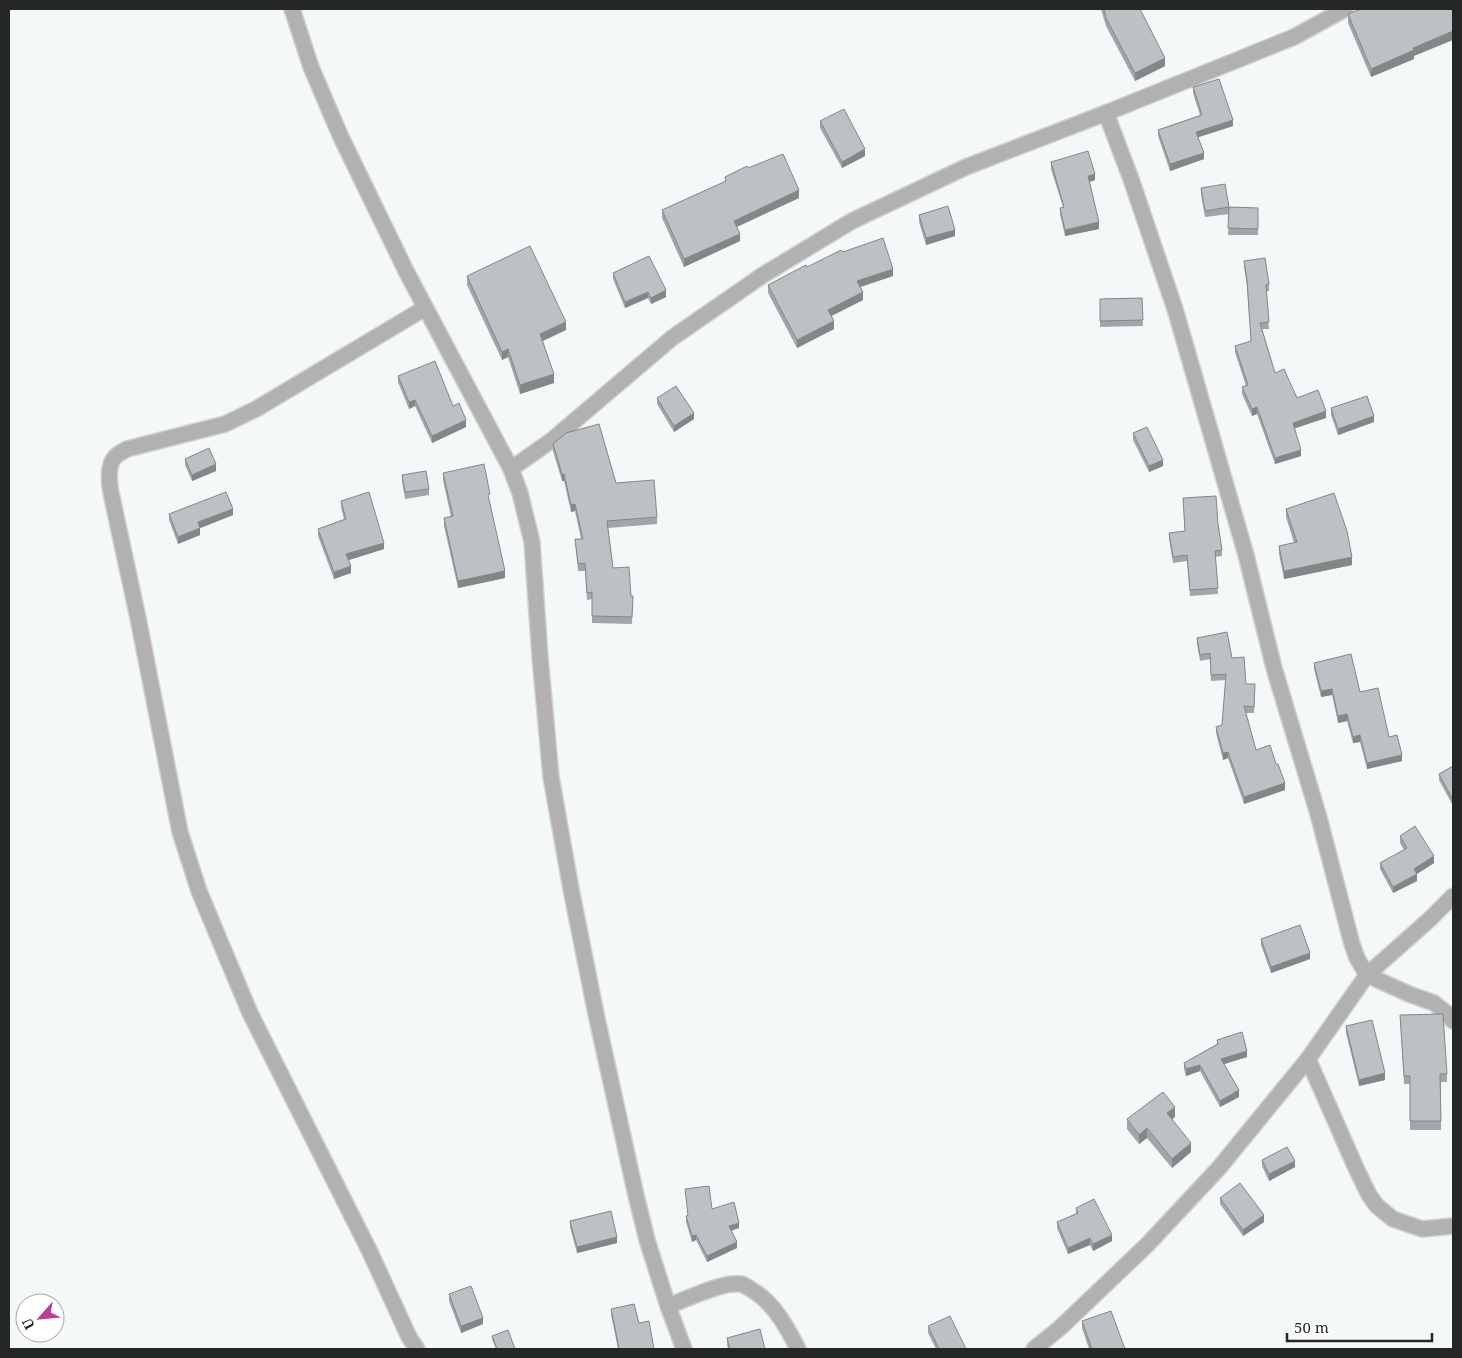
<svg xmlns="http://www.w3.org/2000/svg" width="1462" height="1358" viewBox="0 0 1462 1358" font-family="'Noto Serif',serif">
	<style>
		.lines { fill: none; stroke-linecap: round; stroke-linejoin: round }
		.minor-casing { stroke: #cfd2d3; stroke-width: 18 }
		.minor { stroke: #b2b0b1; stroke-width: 15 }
		.wall { fill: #a3a6a8 }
		.shaded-wall { fill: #848788 }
		.building { fill: #bdc1c3; stroke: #848788 }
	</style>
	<rect width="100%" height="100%" fill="#f4f8f9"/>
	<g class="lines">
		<g class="minor-casing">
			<g id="minor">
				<polyline points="292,9 311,67 340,135 406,271 511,469 520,493 532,542 540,657 551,777 571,889 596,1014 635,1191 647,1240 668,1306 684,1349"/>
				<polyline points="1345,9 1294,37 1106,113 1131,179 1175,309 1246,555 1274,668 1318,814 1352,944 1357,958 1367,975 1409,994 1434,1003 1450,1016 1453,1021"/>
				<polyline points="511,469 552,440 672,338 763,275 852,221 966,167 1106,113"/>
				<polyline points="1308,1059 1356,1168 1369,1195 1377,1206 1393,1219 1422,1229 1453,1226"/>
				<path d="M668,1306C687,1299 721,1282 741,1284C745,1285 749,1288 752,1290C773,1302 787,1327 798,1349"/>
				<path d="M417,1349L409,1337L370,1252L250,1013L199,891L180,832L138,618L111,493C109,482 107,464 116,456C119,453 124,451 127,449L225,424L256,409L425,308"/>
				<polyline points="1034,1349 1061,1327 1148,1244 1219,1168 1308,1059 1367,975 1430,919 1453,896"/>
			</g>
		</g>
		<use href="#minor" class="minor"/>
	</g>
	<g class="wall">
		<polygon points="1101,9 1140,9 1165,66 1135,81 1106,26"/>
		<polygon points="1348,14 1414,56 1414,59 1371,77 1348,23"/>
		<polygon points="1193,87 1233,126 1198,137 1204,159 1170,171 1158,136 1158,130 1200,115 1193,93"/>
		<polygon points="820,121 865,156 842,168 820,128"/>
		<polygon points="1051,162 1095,180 1090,182 1099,229 1065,236 1060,214 1060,208 1063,207 1051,169"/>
		<polygon points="748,168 799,198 737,227 740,241 684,267 662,218 662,210 725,182 725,177"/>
		<polygon points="1201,188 1229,207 1258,208 1258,235 1228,235 1229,214 1205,217 1201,194"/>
		<polygon points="919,215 955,236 926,245 919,222"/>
		<polygon points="843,252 893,276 860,287 863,300 832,316 834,329 797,348 768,293 768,285"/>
		<polygon points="1244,261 1269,284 1269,291 1266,291 1269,329 1262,329 1275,373 1297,398 1326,418 1294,428 1301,456 1275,464 1257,414 1252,416 1242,394 1242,387 1246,386 1235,352 1235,346 1251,341 1247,286 1244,267"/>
		<polygon points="613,273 666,297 651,304 648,298 625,308 613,279"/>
		<polygon points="467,276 566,330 543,341 554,383 520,394 508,357 502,360 467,285"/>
		<polygon points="1142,298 1143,326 1100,327 1100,299"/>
		<polygon points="398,376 453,406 466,427 432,443 415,406 409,409 398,382"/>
		<polygon points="657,398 694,419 674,432 657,404"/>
		<polygon points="1331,408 1374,422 1338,435 1331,415"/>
		<polygon points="1133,433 1163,466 1149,472 1133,440"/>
		<polygon points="553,444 616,483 657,517 657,524 608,528 613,568 631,596 633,596 632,624 592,623 592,599 587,600 585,571 578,571 575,539 581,539 575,511 571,512 564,481 562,481 553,451"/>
		<polygon points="185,459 216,471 192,481 185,465"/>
		<polygon points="443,473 490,502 505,578 458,588 444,526 444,518 451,517 443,480"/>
		<polygon points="402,475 429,489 429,495 405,499 402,481"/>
		<polygon points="1183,498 1218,524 1222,550 1222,556 1215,557 1218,594 1190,596 1187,561 1173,563 1169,539 1169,533 1185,531"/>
		<polygon points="341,501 384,549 348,560 351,573 334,579 318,536 318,529 344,519 341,507"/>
		<polygon points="1286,509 1352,565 1284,579 1279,554 1279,546 1294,543 1286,517"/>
		<polygon points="169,514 233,515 200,528 200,535 178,544 169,520"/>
		<polygon points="1197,638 1232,658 1246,684 1255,691 1254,713 1246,713 1256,750 1285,790 1244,804 1228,758 1223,760 1216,733 1216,727 1222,725 1226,680 1211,681 1210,659 1200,661 1197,644"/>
		<polygon points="1314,663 1360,692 1402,761 1367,769 1360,742 1353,743 1347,721 1338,723 1332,695 1321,697 1314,669"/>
		<polygon points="1453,766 1453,806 1439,780 1439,774"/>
		<polygon points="1400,836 1434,863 1417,874 1417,881 1393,893 1380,869 1380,863 1404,850 1400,843"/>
		<polygon points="1261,939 1310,959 1271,973 1261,945"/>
		<polygon points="1400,1015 1447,1074 1447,1082 1441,1082 1441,1130 1410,1130 1410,1084 1404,1084"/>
		<polygon points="1346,1026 1385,1080 1359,1086 1346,1033"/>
		<polygon points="1217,1040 1247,1057 1224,1064 1239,1097 1220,1107 1200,1071 1186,1076 1184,1069 1184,1063 1217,1044"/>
		<polygon points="1175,1117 1172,1119 1191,1152 1172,1168 1147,1138 1139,1144 1127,1129 1127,1119"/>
		<polygon points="1262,1160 1295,1167 1269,1181 1262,1166"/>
		<polygon points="685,1189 739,1228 731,1231 737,1248 707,1262 696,1240 692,1242 686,1222 686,1216 688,1215"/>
		<polygon points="1220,1198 1264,1222 1243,1236 1220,1204"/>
		<polygon points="1076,1208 1112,1241 1093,1251 1090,1245 1068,1254 1057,1228 1057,1222 1076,1214"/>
		<polygon points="570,1221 617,1243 577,1253 570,1227"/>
		<polygon points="449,1294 483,1324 461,1333 449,1301"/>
		<polygon points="611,1309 639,1323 654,1349 618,1349 615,1334 611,1315"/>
		<polygon points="1082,1321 1125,1349 1089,1349 1082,1328"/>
		<polygon points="928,1326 966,1349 936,1349 928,1333"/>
		<polygon points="492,1336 515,1349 496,1349 492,1339"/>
		<polygon points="727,1338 765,1349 728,1349 727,1344"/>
	</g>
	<g class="shaded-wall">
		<polygon points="1453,31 1453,40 1414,56 1414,59 1371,77 1371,69 1413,48"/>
		<polygon points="1165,58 1165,66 1135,81 1135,73"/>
		<polygon points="1233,120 1233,126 1196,138 1196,132"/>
		<polygon points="865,149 865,156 842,168 842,162"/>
		<polygon points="1204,153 1204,159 1170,171 1170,164"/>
		<polygon points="1095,174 1095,180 1088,182 1088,176"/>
		<polygon points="799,190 799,198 734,228 734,221"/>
		<polygon points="1099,222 1099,229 1065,236 1065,230"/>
		<polygon points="955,230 955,236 926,245 926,238"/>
		<polygon points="740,234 740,241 684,267 684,259"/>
		<polygon points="893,269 893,276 857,288 857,281"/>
		<polygon points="666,290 666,297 651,304 651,298"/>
		<polygon points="648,292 648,298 625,308 625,302"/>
		<polygon points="863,292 863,300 828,317 828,310"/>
		<polygon points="834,321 834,329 797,348 797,340"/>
		<polygon points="566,322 566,330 540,342 540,334"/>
		<polygon points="508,349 508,357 502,360 502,352"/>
		<polygon points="554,374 554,383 520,394 520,385"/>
		<polygon points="415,400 415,406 409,409 409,402"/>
		<polygon points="1257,407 1257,414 1252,416 1252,409"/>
		<polygon points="1326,411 1326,418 1293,429 1293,423"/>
		<polygon points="694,413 694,419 674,432 674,426"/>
		<polygon points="1374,416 1374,422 1338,435 1338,429"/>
		<polygon points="466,420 466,427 432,443 432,436"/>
		<polygon points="1301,450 1301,456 1275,464 1275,458"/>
		<polygon points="1163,460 1163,466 1149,472 1149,466"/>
		<polygon points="216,464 216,471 192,481 192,475"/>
		<rect x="562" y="474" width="2" height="7"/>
		<polygon points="575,504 575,511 571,512 571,505"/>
		<polygon points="233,509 233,515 198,529 198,522"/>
		<polygon points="200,528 200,535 178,544 178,537"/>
		<polygon points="384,543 384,549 346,561 346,554"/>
		<polygon points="1352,557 1352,565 1284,579 1284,571"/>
		<polygon points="351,566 351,573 334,579 334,572"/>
		<polygon points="505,571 505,578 458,588 458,581"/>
		<polygon points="1332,689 1332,695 1321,697 1321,691"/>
		<polygon points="1347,714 1347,721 1338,723 1338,716"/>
		<polygon points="1360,735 1360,742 1353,743 1353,737"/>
		<polygon points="1228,752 1228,758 1223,760 1223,753"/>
		<polygon points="1402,755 1402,761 1367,769 1367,763"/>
		<polygon points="1285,783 1285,790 1244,804 1244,797"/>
		<polygon points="1434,856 1434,863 1415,875 1417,874 1417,881 1393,893 1393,887 1414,869"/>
		<polygon points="1310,953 1310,959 1271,973 1271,967"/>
		<polygon points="1247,1051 1247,1057 1221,1065 1221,1059"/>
		<polygon points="1200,1065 1200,1071 1186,1076 1186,1069"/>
		<polygon points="1385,1073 1385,1080 1359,1086 1359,1080"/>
		<polygon points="1239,1090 1239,1097 1220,1107 1220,1101"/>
		<polygon points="1175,1107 1175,1117 1167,1123 1167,1113"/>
		<polygon points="1147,1128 1147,1138 1139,1144 1139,1135"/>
		<polygon points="1191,1143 1191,1152 1172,1168 1172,1159"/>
		<polygon points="1295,1161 1295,1167 1269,1181 1269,1174"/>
		<polygon points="1264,1215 1264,1222 1243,1236 1243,1230"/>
		<polygon points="739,1223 739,1228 729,1231 729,1226"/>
		<polygon points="696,1235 696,1240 692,1242 692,1236"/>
		<polygon points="1112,1235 1112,1241 1093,1251 1093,1244"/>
		<polygon points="617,1237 617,1243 577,1253 577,1247"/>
		<polygon points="1090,1238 1090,1245 1068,1254 1068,1248"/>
		<polygon points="737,1242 737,1248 707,1262 707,1256"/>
		<polygon points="483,1318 483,1324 461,1333 461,1326"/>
	</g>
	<g class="building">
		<polygon points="1104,9 1140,9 1165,58 1135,73 1106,18"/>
		<polygon points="1361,9 1453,9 1453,31 1413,48 1414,50 1371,69 1348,14"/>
		<polygon points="1219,79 1233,120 1196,132 1204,153 1170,164 1158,130 1202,115 1193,87"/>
		<polygon points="844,109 865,149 842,162 820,121"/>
		<polygon points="1088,151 1095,174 1088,176 1099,222 1065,230 1060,208 1064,207 1051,162"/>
		<polygon points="783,154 799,190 734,221 740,234 684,259 662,210 726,181 725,177 747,166 748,168"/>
		<polygon points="1225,184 1229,207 1205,211 1201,188"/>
		<polygon points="948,206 955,230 926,238 919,215"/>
		<polygon points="1229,207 1258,208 1258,229 1228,228"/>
		<polygon points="883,238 893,269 857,281 863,292 828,310 834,321 797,340 768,285 806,265 807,267 841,250 843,252"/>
		<polygon points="530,246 566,322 540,334 554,374 520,385 508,349 502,352 467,276"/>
		<polygon points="649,256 666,290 651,298 648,292 625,302 613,273"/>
		<polygon points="1265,258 1269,284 1266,285 1269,322 1260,323 1275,373 1284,369 1297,398 1318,390 1326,411 1293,423 1301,450 1275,458 1257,407 1252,409 1242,387 1248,385 1235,346 1251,341 1247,280 1244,261"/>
		<polygon points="1142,298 1143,320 1100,321 1100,299"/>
		<polygon points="435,361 453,406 459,403 466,420 432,436 415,400 409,402 398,376"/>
		<polygon points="676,386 694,413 674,426 657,398"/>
		<polygon points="1367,396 1374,416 1338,429 1331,408"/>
		<polygon points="599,424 616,483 654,480 657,517 607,521 613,568 629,567 631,596 633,596 632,617 592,616 592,592 587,593 585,563 578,564 575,539 583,539 575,504 571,505 564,474 562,474 553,444 566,433"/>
		<polygon points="1147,427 1163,460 1149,466 1133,433"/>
		<polygon points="209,448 216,464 192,475 185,459"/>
		<polygon points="484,464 490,494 488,495 505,571 458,581 444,518 453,516 443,473"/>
		<polygon points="426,471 429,489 405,492 402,475"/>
		<polygon points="226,492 233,509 198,522 200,528 178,537 169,514"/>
		<polygon points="369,492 384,543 346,554 351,566 334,572 318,529 346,519 341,501"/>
		<polygon points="1334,493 1347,531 1352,557 1284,571 1279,546 1297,542 1286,509"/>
		<polygon points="1216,496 1218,524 1222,550 1215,551 1218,588 1190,590 1187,555 1173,557 1169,533 1185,531 1183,498"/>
		<polygon points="1227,632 1232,658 1244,657 1246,684 1255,684 1254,707 1244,706 1256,750 1270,745 1276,764 1278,764 1285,783 1244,797 1228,752 1223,753 1216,727 1222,725 1226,674 1211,675 1210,653 1200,655 1197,638"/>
		<polygon points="1351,654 1360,692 1378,688 1389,737 1397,735 1402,755 1367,763 1360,735 1353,737 1347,714 1338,716 1332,689 1321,691 1314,663"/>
		<polygon points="1453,766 1453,800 1439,774"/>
		<polygon points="1415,826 1434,856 1414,869 1417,874 1393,887 1380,863 1407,848 1400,836"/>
		<polygon points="1300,925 1310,953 1271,967 1261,939"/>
		<polygon points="1443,1014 1447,1074 1440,1074 1441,1121 1410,1121 1410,1076 1404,1076 1400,1015"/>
		<polygon points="1372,1020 1385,1073 1359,1080 1346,1026"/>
		<polygon points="1242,1032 1247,1051 1221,1059 1239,1090 1220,1101 1200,1065 1186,1069 1184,1063 1218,1044 1217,1040"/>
		<polygon points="1163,1092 1175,1107 1167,1113 1191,1143 1172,1159 1147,1128 1139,1135 1127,1119"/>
		<polygon points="1287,1147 1295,1161 1269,1174 1262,1160"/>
		<polygon points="1240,1183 1264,1215 1243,1230 1220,1198"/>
		<polygon points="709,1186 712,1209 734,1202 739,1223 729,1226 737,1242 707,1256 696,1235 692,1236 686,1216 688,1215 685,1189"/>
		<polygon points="1094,1199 1112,1235 1093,1244 1090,1238 1068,1248 1057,1222 1078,1213 1076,1208"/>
		<polygon points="611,1211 617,1237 577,1247 570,1221"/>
		<polygon points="471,1286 483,1318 461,1326 449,1294"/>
		<polygon points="634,1304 639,1323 649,1321 654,1349 619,1349 615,1328 611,1309"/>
		<polygon points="1111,1311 1125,1349 1092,1349 1082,1321"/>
		<polygon points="950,1316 966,1349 939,1349 928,1326"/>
		<polygon points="760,1329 765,1349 730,1349 727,1338"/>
		<polygon points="508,1330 515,1349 497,1349 492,1336"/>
	</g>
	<rect width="1462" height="1358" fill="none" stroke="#252727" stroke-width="20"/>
	<g transform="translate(40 1318) rotate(243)"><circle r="24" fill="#ffffff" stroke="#a8a9a9"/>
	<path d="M0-4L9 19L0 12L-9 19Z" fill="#b53f95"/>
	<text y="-8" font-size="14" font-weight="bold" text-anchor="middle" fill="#252727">U</text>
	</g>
	<path d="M1287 1333v8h145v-8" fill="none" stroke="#252727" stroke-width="2.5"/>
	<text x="1294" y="1333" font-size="15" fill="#252727" stroke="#ffffff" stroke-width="4" paint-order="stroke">50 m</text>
</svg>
